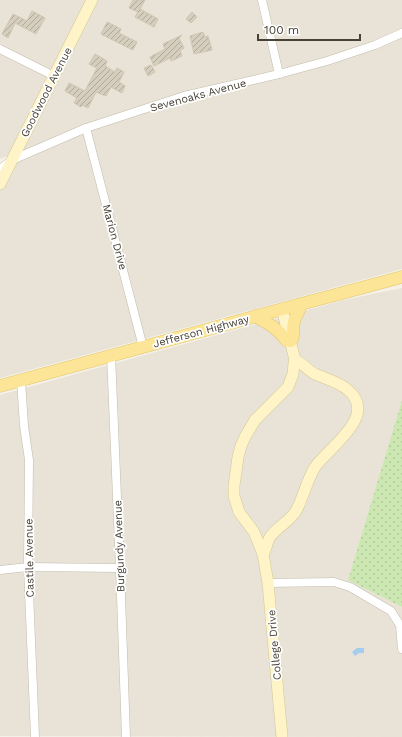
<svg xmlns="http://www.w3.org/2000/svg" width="402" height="737" viewBox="0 0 402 737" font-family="'Work Sans',sans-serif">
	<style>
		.residential { fill: #e8e3d6 }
		.grass { fill: url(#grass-dots) }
		.water { fill: #a5cdf0 }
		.building { fill: url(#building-hatch); stroke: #d0c5b0 }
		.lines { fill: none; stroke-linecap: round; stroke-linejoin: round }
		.street-casing { stroke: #c2bcad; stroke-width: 9 }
		.secondary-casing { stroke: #d3c698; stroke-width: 12 }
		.primary-casing { stroke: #e3c467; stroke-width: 13 }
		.street { stroke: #fff; stroke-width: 8 }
		.secondary { stroke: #fef4c7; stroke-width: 11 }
		.primary { stroke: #fde597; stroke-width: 12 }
		.labels { text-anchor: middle; stroke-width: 3.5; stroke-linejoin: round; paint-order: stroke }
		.street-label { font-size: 11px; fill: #474136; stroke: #fff }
	</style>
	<defs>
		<pattern id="grass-dots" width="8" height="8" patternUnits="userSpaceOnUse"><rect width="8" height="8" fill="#cce7b1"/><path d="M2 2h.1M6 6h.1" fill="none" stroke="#b1c799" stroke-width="1.8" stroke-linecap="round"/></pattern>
		<pattern id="building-hatch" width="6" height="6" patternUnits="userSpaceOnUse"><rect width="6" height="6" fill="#d5cdbd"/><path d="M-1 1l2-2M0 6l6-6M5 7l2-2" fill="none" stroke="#afa89a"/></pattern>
	</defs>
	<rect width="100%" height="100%" fill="#f4f1e8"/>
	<g class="residential">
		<polygon points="0,0 89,0 14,149 7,156 0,159"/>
		<polygon points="96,0 402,0 402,269 0,378 0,191"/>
		<polygon points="402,288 402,400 348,580 402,607 402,737 0,736 0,395 344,300"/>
	</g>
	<polygon class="grass" points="402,400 402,607 348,580"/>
	<polygon class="water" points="357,648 364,648 364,653 359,653 355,656 352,652"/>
	<g class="building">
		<polygon points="133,0 145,0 140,9 158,19 154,27 135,17 138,12 129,8"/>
		<polygon points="32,11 45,18 36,34 15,23 8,38 2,34 13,14 27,21"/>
		<polygon points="192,12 197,17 191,23 186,19"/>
		<polygon points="107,22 121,29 119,33 137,42 133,50 101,34"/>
		<polygon points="203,32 205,37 208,36 212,50 194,54 190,36"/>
		<polygon points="182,35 178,39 179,38 184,48 180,51 182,56 171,61 170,58 154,66 150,57 165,49 163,44"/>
		<polygon points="95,54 107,61 105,66 115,72 117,68 124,72 119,82 125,86 122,93 111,87 106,96 96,92 88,108 82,105 81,107 74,103 77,98 65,91 69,83 85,91 97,68 89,64"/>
		<polygon points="151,65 155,72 148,76 144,68"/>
	</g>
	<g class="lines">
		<g class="street-casing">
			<g id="street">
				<polyline points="262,0 279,74"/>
				<polyline points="0,49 54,76"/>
				<polyline points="86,128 143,347"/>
				<polyline points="0,169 12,160 86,128 184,96 279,74 327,61 375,45 402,33"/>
				<polyline points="111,355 120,568 126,737"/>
				<polyline points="21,380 24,426 29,460 28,567 35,737"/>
				<polyline points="0,570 28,567 120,568"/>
				<polyline points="268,583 334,582 350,587 391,611 400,625 402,649"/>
			</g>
		</g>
		<g class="secondary-casing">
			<g id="secondary">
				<polyline points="0,184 92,0"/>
				<polyline points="282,309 295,360 294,363 293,374 288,387 255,420 245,437 241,446 238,457 234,486 234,496 239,512 254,532 263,554 268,583 282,737"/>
				<path d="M263,554C267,549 266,543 270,537C278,526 291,521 297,509C304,495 307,480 315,467C328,448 379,416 348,390C339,382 326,379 315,374C307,370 303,363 295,360"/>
			</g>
		</g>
		<g class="primary-casing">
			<g id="primary">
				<path d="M255,316C267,323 278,328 286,340L291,341C295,335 292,330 294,322C295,315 300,311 301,304"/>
				<polyline points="0,386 301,304 402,277"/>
			</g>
		</g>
		<use href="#street" class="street"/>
		<use href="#secondary" class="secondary"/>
		<use href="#primary" class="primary"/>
	</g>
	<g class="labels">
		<g class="street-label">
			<text transform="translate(46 92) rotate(-63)" y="4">Goodwood Avenue</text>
			<text transform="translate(198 95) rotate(-15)" y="4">Sevenoaks Avenue</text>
			<text transform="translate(115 237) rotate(75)" y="4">Marion Drive</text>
			<text transform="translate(201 331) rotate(-15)" y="4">Jefferson Highway</text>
			<text transform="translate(119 546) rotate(-92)" y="4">Burgundy Avenue</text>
			<text transform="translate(29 558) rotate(-91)" y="4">Castile Avenue</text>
			<text transform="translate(274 645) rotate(-95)" y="4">College Drive</text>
		</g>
	</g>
	<path d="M258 34v6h102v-6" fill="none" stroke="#474136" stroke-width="2"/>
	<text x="264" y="34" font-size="12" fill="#474136" stroke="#ffffff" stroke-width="3" paint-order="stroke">100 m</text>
</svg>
